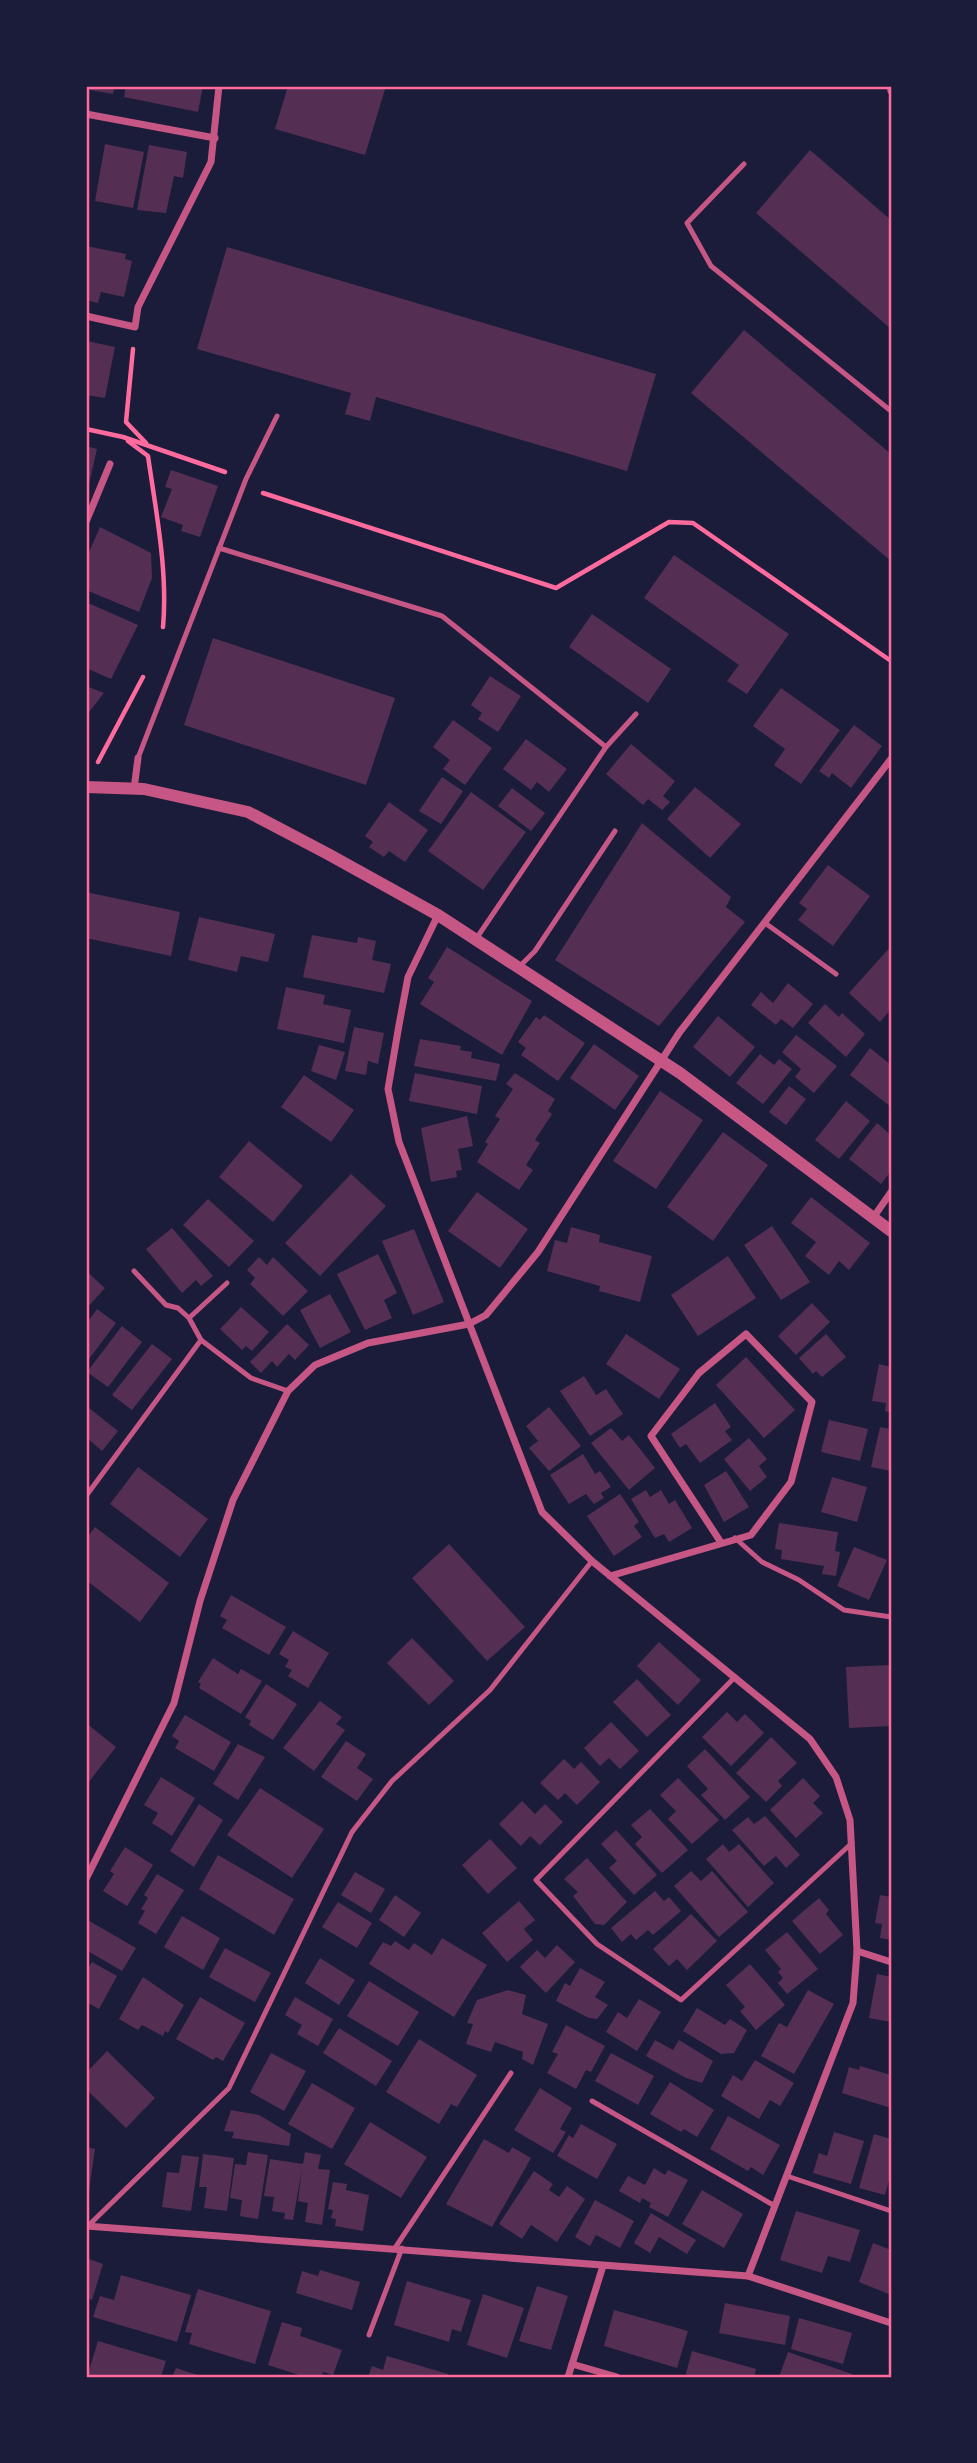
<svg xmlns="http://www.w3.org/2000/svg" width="977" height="2463" viewBox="0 0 977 2463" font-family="'Zilla Slab',serif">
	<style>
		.building { fill: #542f53 }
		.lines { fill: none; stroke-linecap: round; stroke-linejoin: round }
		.path { stroke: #ff6b9d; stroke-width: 4.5 }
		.service { stroke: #c65784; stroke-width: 5 }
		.minor { stroke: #c65784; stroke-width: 7 }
		.tertiary { stroke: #c65784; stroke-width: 12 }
		.neatline { fill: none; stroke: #ff6b9d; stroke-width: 2.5 }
	</style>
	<rect width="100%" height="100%" fill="#1b1b3a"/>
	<g class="building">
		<polygon points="90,86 115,86 113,94 90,90"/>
		<polygon points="126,86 203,86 198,112 124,97"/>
		<polygon points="288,86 386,86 365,155 275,129"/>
		<polygon points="105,144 144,152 133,208 95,201"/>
		<polygon points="149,145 187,152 183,178 174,176 166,213 137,210"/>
		<polygon points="810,150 891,220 891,329 756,213"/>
		<polygon points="86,246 126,254 125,259 132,261 124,297 101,292 98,303 86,300"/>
		<polygon points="227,247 656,374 627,471 376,397 370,421 345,414 351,393 197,349"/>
		<polygon points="744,330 891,454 891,561 691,393"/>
		<polygon points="87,341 115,347 105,398 86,395"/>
		<polygon points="86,446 97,449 87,493 86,493"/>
		<polygon points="171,470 218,486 200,537 181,531 183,525 161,517 172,489 165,487"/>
		<polygon points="100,527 151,553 152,578 139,612 86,590 86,559"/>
		<polygon points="674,555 789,634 747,694 727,681 739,665 644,598"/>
		<polygon points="86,602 138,625 111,679 86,668"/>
		<polygon points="592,614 671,669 648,703 569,647"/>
		<polygon points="213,638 395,698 366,785 184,725"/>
		<polygon points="490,676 521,696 498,732 478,719 482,713 471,705"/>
		<polygon points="86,686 104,693 86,716"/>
		<polygon points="781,688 840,730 801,784 774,765 785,749 753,726"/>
		<polygon points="453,720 492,748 465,785 443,769 450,760 433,747"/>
		<polygon points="854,725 882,746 851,788 832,773 829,778 819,771"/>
		<polygon points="526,739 567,769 549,792 537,782 531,790 503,769"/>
		<polygon points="631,744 675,781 663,796 670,802 662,810 648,799 643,805 606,774"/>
		<polygon points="442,777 463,791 441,824 419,811"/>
		<polygon points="695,787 741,824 710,858 667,819"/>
		<polygon points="512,788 545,813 531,831 498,806"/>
		<polygon points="471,792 526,832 483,890 428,851"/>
		<polygon points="389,802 428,830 405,862 389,851 384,857 369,847 373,842 365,836"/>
		<polygon points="642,823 731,897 726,907 745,922 659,1026 555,960"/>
		<polygon points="828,865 870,896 833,946 798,920 807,909 799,903"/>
		<polygon points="86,892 180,912 171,956 86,938"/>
		<polygon points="199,917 275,934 268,962 241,956 237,972 188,960"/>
		<polygon points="312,935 357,943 358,937 376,941 372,960 391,964 384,993 303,977"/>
		<polygon points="891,946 891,1009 880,1022 849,993"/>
		<polygon points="447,947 532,1001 502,1055 420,1004 434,982 428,978"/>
		<polygon points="788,983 813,1004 793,1028 781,1019 776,1025 751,1005 761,992 773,1003"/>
		<polygon points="286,987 325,995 323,1004 351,1010 344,1043 277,1029"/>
		<polygon points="825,1004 839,1017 842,1013 865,1034 846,1057 808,1023"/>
		<polygon points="544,1015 585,1043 558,1081 521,1055 526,1048 518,1042 536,1017 540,1020"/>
		<polygon points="718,1016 755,1047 730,1077 693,1047"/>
		<polygon points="354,1027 384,1033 378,1064 368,1061 366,1075 345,1071"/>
		<polygon points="796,1035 837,1066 814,1093 795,1077 801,1069 782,1052"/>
		<polygon points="420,1039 461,1046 460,1050 472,1052 471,1058 500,1064 496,1081 414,1066"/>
		<polygon points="594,1044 639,1076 615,1110 570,1078"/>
		<polygon points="319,1045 345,1052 336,1080 311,1071"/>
		<polygon points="870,1048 891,1065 891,1107 850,1075"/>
		<polygon points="760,1054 774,1065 779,1059 792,1069 763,1104 736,1083"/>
		<polygon points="415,1073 482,1086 477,1114 409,1101"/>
		<polygon points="515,1073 555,1099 548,1111 552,1114 535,1140 540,1143 526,1165 533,1170 519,1190 477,1162 488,1144 485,1142 500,1119 495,1116 513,1089 506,1084"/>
		<polygon points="304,1075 354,1110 331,1142 281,1107"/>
		<polygon points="789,1086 806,1099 786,1125 769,1112"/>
		<polygon points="660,1091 703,1120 656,1189 613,1161"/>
		<polygon points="846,1101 870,1121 839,1159 815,1140"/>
		<polygon points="467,1116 473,1146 458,1149 462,1170 456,1171 457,1177 431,1182 421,1128"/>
		<polygon points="877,1123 891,1135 891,1171 881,1184 849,1159"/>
		<polygon points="723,1132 768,1165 713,1241 667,1207"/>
		<polygon points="249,1141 303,1186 273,1222 219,1177"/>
		<polygon points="351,1174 386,1206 320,1276 285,1243"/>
		<polygon points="477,1192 528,1229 500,1268 448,1231"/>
		<polygon points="811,1197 870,1243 849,1270 839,1261 829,1275 805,1256 816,1242 791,1223"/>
		<polygon points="208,1199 254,1241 229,1267 183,1225"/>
		<polygon points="772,1226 810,1282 781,1300 744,1245"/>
		<polygon points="571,1227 600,1235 599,1242 652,1256 640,1302 599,1291 600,1286 547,1271 555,1240 567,1243"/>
		<polygon points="172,1228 213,1276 201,1286 196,1280 182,1293 146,1249"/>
		<polygon points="414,1229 444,1302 413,1315 382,1241"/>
		<polygon points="378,1254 397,1293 384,1300 392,1318 365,1330 337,1274"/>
		<polygon points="728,1256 756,1298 698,1336 671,1295"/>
		<polygon points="259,1257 267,1265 273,1257 308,1291 283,1316 250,1284 255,1278 247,1270"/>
		<polygon points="86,1271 105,1288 86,1309"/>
		<polygon points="330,1294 351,1332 320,1348 300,1310"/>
		<polygon points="812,1303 830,1322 796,1355 778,1336"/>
		<polygon points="241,1307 269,1332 252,1351 246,1346 242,1350 220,1329"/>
		<polygon points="97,1309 116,1323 86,1363 86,1324"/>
		<polygon points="287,1324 309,1345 295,1360 289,1354 277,1367 272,1361 261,1373 250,1362"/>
		<polygon points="122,1326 142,1342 108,1387 87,1372"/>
		<polygon points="626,1334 680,1369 659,1399 606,1364"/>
		<polygon points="826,1334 846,1357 822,1377 816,1371 813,1374 799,1358"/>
		<polygon points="152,1344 172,1359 132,1410 112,1395"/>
		<polygon points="746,1357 795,1410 764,1438 716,1385"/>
		<polygon points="879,1364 891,1367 891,1413 885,1411 886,1403 872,1401"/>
		<polygon points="584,1376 596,1395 606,1389 623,1414 590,1436 560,1391"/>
		<polygon points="715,1403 731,1427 725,1431 732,1440 700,1463 686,1444 680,1448 671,1434"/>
		<polygon points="549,1407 581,1446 549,1471 529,1448 538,1441 526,1426"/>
		<polygon points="89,1408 118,1431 102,1451 86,1437 86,1412"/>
		<polygon points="829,1420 868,1429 860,1461 821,1452"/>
		<polygon points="880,1427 891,1429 891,1471 871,1467"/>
		<polygon points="611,1428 622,1441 629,1435 655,1468 629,1490 591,1443"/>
		<polygon points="749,1438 767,1459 759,1466 767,1477 750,1491 724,1459"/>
		<polygon points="583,1454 595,1474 600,1471 611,1487 601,1493 604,1498 594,1504 586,1494 569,1504 550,1475"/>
		<polygon points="138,1467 208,1519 180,1557 110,1504"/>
		<polygon points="726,1471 749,1507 724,1522 704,1485"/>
		<polygon points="832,1477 867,1487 857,1522 821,1512"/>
		<polygon points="646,1490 650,1497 661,1490 669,1504 675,1500 692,1528 669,1542 664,1534 655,1538 631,1499"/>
		<polygon points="620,1494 639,1522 634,1526 642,1537 614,1556 587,1516"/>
		<polygon points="779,1523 838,1532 835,1551 840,1552 836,1576 822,1574 824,1566 781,1559 782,1550 775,1549"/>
		<polygon points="95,1527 169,1583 140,1622 86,1580 86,1539"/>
		<polygon points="449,1544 525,1627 487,1661 412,1578"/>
		<polygon points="854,1547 887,1560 869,1600 837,1586"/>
		<polygon points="231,1595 286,1627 269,1655 222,1628 227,1620 220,1616"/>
		<polygon points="293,1631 329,1653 308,1688 288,1676 292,1670 285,1667 289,1660 279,1654"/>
		<polygon points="412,1638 454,1681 429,1705 387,1663"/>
		<polygon points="659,1642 701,1680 678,1705 637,1666"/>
		<polygon points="213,1658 238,1674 241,1669 262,1681 241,1714 199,1688 201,1684 198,1682"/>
		<polygon points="891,1665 891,1726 849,1728 846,1667"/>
		<polygon points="637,1679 671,1715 647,1737 613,1702"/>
		<polygon points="266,1684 297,1704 273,1740 249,1725 251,1721 245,1717"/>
		<polygon points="320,1701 342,1717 336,1724 345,1730 314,1771 283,1748"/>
		<polygon points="727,1712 737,1722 745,1714 764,1733 731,1766 702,1737"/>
		<polygon points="185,1715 231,1742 214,1771 175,1748 179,1741 172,1736"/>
		<polygon points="611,1722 639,1751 620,1769 609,1758 600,1766 584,1748"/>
		<polygon points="86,1723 116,1747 88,1783 86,1782"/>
		<polygon points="771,1737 797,1763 778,1781 782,1786 766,1802 736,1773"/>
		<polygon points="346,1741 366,1754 357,1768 373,1779 357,1801 321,1777"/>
		<polygon points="238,1744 265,1757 238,1800 213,1784"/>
		<polygon points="705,1749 750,1797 725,1820 701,1795 708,1789 687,1766"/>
		<polygon points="564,1759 574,1769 581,1762 600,1782 577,1805 565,1793 558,1800 540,1783"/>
		<polygon points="161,1777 195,1798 172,1836 152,1823 158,1813 144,1805"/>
		<polygon points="678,1778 719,1820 692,1844 668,1819 676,1811 660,1795"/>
		<polygon points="803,1778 820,1796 813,1803 823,1813 796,1838 770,1810"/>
		<polygon points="260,1788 324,1829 292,1878 227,1835"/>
		<polygon points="522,1801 535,1814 545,1804 563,1822 540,1845 530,1836 521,1846 499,1824"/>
		<polygon points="199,1804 223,1820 194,1867 170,1851"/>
		<polygon points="650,1809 688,1850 662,1873 635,1844 642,1837 631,1825"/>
		<polygon points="765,1816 800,1855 786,1868 776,1856 764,1866 732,1830 748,1817 754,1824"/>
		<polygon points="616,1830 657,1875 634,1895 609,1868 617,1861 601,1844"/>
		<polygon points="490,1839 517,1868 488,1894 462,1865"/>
		<polygon points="723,1844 729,1852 739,1844 774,1883 748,1907 706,1859"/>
		<polygon points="125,1847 153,1865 127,1906 103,1891 114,1874 110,1871"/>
		<polygon points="218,1855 294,1899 274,1935 199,1889"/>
		<polygon points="587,1858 627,1902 604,1925 595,1924 573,1896 578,1892 564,1879"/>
		<polygon points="691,1871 701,1881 712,1871 748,1912 719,1937 674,1886"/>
		<polygon points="355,1872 385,1889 371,1913 341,1895"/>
		<polygon points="157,1874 184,1890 156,1934 138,1923 145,1911 141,1909 148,1898 144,1895"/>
		<polygon points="655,1891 664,1901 669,1897 681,1911 653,1935 648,1930 636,1940 631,1934 622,1942 611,1928"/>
		<polygon points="395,1895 421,1913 404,1937 379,1920"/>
		<polygon points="880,1895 891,1897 891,1940 880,1938 882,1924 875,1923"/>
		<polygon points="819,1898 829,1910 826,1914 843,1935 820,1954 792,1921"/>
		<polygon points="519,1901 535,1920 524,1929 533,1940 507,1962 482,1933"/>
		<polygon points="338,1902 372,1923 357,1948 322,1927"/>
		<polygon points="691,1914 717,1941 687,1970 677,1959 669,1966 653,1949"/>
		<polygon points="182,1916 220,1938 203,1970 164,1947"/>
		<polygon points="86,1919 136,1948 122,1971 86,1950"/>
		<polygon points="787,1932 818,1969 787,1994 778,1983 783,1978 778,1972 781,1969 765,1950"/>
		<polygon points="442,1938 487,1965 454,2017 369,1964 383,1942 391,1946 395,1941 409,1950 414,1943 432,1955"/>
		<polygon points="557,1945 575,1962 546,1993 520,1967 537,1950 545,1958"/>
		<polygon points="225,1948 271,1973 255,2002 209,1977"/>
		<polygon points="320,1958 355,1980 339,2005 305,1983"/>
		<polygon points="92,1962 117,1976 99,2009 86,2002 86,1972"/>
		<polygon points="750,1964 785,2005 756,2030 740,2011 745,2007 726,1985"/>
		<polygon points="580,1968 605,1982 595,1997 608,2005 597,2019 589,2018 556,2001 565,1983 570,1986"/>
		<polygon points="877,1974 891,1977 891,2022 869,2018"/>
		<polygon points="143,1977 184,2005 168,2033 165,2031 163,2036 142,2025 138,2030 119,2019"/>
		<polygon points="369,1981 419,2012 398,2046 347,2016"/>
		<polygon points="508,1990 526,1995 522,2014 548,2024 533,2065 522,2059 523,2052 495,2042 491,2052 466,2044 473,2024 467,2023 477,2000"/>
		<polygon points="808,1990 834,2004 794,2074 761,2056 779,2023 787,2027"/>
		<polygon points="200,1997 245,2023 223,2061 216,2057 213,2060 176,2039"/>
		<polygon points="295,1997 333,2019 318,2046 297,2034 302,2025 285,2015"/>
		<polygon points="639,1999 661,2012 637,2051 606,2032 618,2012 627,2018"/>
		<polygon points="697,2008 725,2025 730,2019 747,2030 734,2053 721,2054 683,2031"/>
		<polygon points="566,2025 605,2046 591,2072 586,2070 576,2089 547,2073 558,2054 552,2052"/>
		<polygon points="339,2028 392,2061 376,2086 323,2053"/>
		<polygon points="419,2039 477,2075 457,2107 451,2104 439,2124 386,2092"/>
		<polygon points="655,2040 673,2050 679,2040 713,2061 702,2083 686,2078 646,2056"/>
		<polygon points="107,2051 155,2098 126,2128 86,2089 86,2073"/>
		<polygon points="271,2053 306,2071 284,2111 250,2092"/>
		<polygon points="611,2053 654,2076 638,2105 595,2081"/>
		<polygon points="755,2060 794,2083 780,2106 770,2100 759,2119 721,2096 733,2075 742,2081"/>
		<polygon points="860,2066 891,2075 891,2108 842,2093 849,2067 859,2070"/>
		<polygon points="670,2082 714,2110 697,2137 684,2129 681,2132 650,2114"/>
		<polygon points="312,2083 355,2108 332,2149 288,2124"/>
		<polygon points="540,2088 572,2108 560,2129 566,2132 553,2153 514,2130"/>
		<polygon points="231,2110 259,2115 291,2134 289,2146 232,2138 234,2132 224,2131"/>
		<polygon points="728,2116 780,2145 763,2175 751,2167 748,2171 710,2149"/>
		<polygon points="370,2122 427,2157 401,2198 344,2164"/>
		<polygon points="581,2124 617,2144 597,2179 557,2156 569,2135 573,2138"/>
		<polygon points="834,2132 864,2141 851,2184 813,2173 819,2153 827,2156"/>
		<polygon points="874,2134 891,2139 891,2173 885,2195 859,2188"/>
		<polygon points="484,2139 509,2153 512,2147 531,2158 492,2227 446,2204"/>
		<polygon points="86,2147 95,2149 88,2197 86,2196"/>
		<polygon points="248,2152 268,2155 258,2219 240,2216 242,2200 230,2198 235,2164 246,2165"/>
		<polygon points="305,2152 321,2155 318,2169 330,2170 322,2225 305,2222 308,2203 298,2201 302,2169 293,2220 284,2219 285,2213 272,2211 274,2197 264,2196 270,2159 303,2164"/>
		<polygon points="203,2154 234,2158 227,2211 204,2208 207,2187 199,2187"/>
		<polygon points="182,2155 199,2157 191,2211 162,2207 167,2172 179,2173"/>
		<polygon points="654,2168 665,2175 668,2170 688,2180 668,2217 649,2207 651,2203 642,2198 640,2203 619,2191 628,2176 645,2185"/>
		<polygon points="534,2171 553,2184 549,2190 559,2197 567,2186 585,2199 557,2242 531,2225 522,2239 499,2224"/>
		<polygon points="333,2182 347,2184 346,2190 369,2195 363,2231 335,2226 336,2219 331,2218 333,2210 328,2209"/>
		<polygon points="702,2190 743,2214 724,2248 682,2224"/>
		<polygon points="595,2200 634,2221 620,2248 596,2235 590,2246 575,2237"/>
		<polygon points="796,2211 860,2230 850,2262 828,2256 822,2273 780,2260"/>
		<polygon points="651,2213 696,2240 687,2254 659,2237 650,2253 634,2243"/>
		<polygon points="873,2243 891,2250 891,2295 859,2282"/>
		<polygon points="86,2258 103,2264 92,2300 86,2297"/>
		<polygon points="320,2270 360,2282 352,2310 296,2293 302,2271 318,2276"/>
		<polygon points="121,2275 191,2295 177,2342 93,2317 100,2296 114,2300"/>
		<polygon points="407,2281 471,2300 461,2332 452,2329 449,2342 394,2325"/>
		<polygon points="537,2286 568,2296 551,2350 519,2341"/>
		<polygon points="198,2289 271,2311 255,2364 189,2344 192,2333 185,2332"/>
		<polygon points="483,2294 524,2308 507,2358 467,2345"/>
		<polygon points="725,2303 790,2316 785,2345 719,2333"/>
		<polygon points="614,2310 688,2331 677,2368 604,2346"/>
		<polygon points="799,2318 852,2333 843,2364 791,2349"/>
		<polygon points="282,2322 302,2328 300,2336 342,2350 333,2375 323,2372 321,2377 305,2377 268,2365"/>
		<polygon points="98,2341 166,2361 161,2377 87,2377"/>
		<polygon points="692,2351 756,2369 754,2377 685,2377"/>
		<polygon points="788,2352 852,2374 851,2377 779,2377"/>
		<polygon points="387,2356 448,2374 448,2377 368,2377 372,2366 383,2370"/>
		<polygon points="176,2368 204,2377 172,2377"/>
	</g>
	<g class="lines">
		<g class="path">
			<polyline points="133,349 126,422 146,443"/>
			<polyline points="86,429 123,437 225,472"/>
			<path d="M128,441L148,456C156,512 168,571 163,627"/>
			<polyline points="263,493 556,588 669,522 693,523 891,661"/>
			<polyline points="98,762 143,677"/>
		</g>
		<g class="service">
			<polyline points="744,164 687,223 711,266 891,411"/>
			<polyline points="219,548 442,616 606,747"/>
			<polyline points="138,758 246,479 277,416"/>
			<polyline points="765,923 836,974"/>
			<polyline points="476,939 606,747 636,714"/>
			<polyline points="520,966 535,951 615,831"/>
			<polyline points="134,1271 166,1305 178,1308 189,1318 201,1340"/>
			<polyline points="189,1318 227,1283"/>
			<polyline points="86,1496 201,1340 251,1378 288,1391"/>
			<polyline points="735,1538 762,1562 799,1580 844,1610 891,1617"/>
			<polyline points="735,1677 536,1880 597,1944 681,2000 852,1843"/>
			<polyline points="592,2101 775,2206"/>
			<polyline points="787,2176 891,2211"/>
			<polyline points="88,2226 229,2088 352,1832 392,1781 490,1690 592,1561"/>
			<polyline points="395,2248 511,2073"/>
			<polyline points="369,2335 402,2248"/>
		</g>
		<g class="minor">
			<polyline points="890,86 891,91"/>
			<polyline points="86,114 215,138"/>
			<polyline points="86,316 135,327 138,307 211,162 219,86"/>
			<polyline points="86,522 110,464"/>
			<polyline points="134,789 138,758"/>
			<polyline points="438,915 408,977 399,1025 388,1089 399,1142 542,1512 592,1561 810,1739 836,1777 850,1820 857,1951 853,2003 748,2276"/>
			<polyline points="873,1218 891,1192"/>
			<polyline points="610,1576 751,1535 791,1482 812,1402 746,1334 699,1373 651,1436 720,1541"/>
			<polyline points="86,1879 174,1703 200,1601 233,1500 288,1391 315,1365 368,1343 469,1324 486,1315 538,1252 679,1033 891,759"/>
			<polyline points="857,1951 891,1962"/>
			<polyline points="86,2226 748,2276 891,2323"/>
			<polyline points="572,2364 617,2377"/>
			<polyline points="568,2377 603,2266"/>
		</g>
		<polyline class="tertiary" points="86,787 144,789 248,812 328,854 438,915 680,1073 891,1231"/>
	</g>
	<rect width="977" height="2463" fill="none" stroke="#1b1b3a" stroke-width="175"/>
	<rect x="88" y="88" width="802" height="2288" class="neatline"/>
</svg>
